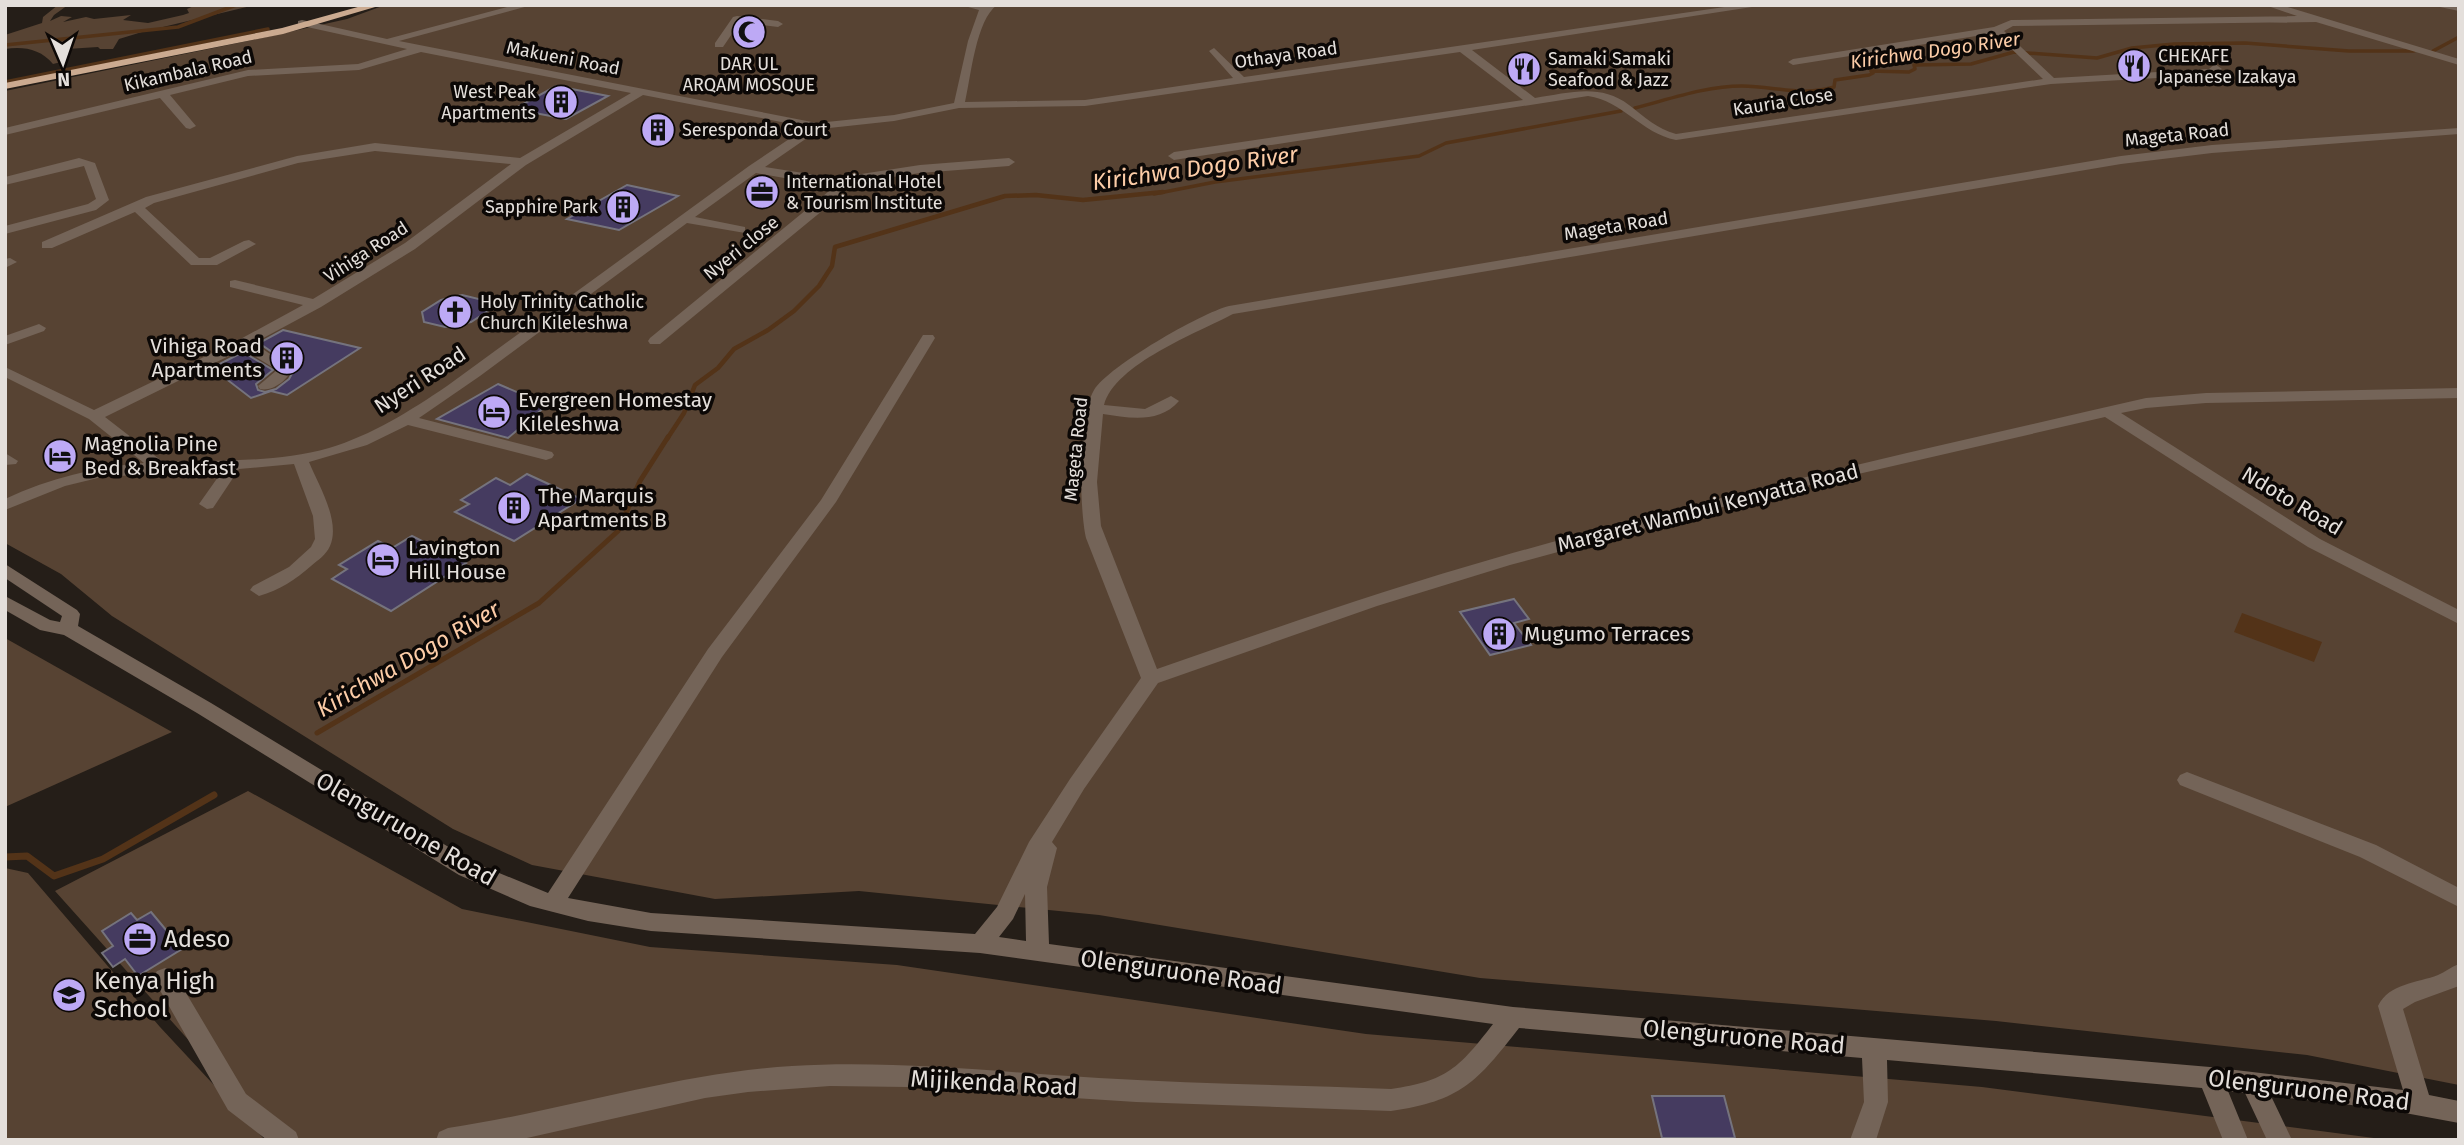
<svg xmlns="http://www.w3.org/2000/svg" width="2464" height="1145" viewBox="0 0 2464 1145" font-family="'Fira Sans',sans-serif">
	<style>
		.green { fill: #574333 }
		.water { fill: #533318 }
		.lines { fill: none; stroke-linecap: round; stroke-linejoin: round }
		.stream-far3 { stroke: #533318; stroke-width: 3.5 }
		.stream-far2 { stroke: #533318; stroke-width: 4.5 }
		.stream-far1 { stroke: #533318; stroke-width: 5 }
		.stream { stroke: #533318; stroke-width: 7 }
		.building { fill: #453b60; stroke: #75737d; stroke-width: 2 }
		.minor { fill: #746458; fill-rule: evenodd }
		.major { fill: #cbaa90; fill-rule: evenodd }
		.labels { text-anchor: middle; stroke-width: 7; stroke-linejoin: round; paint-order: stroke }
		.far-street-label { font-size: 18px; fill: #e4dfdb; stroke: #0c0806 }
		.far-poi-label { font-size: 18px; fill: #e4dfdb; stroke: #0c0806; text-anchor: start }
		.far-water-label { font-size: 19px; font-style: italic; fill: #fccca7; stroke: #0c0806 }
		.poi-label { font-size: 21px; fill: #e4dfdb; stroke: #0c0806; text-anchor: start }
		.street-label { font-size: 21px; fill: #e4dfdb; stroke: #0c0806 }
		.water-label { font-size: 23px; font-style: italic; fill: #fccca7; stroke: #0c0806 }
		.near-street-label { font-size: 24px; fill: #e4dfdb; stroke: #0c0806 }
		.near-poi-label { font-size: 24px; fill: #e4dfdb; stroke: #0c0806; text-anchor: start }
	</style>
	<rect width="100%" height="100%" fill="#251e18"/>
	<g class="green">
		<path d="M58,5H68L54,15L50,21L61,16L72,17L63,22L86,17L94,19L131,15L123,20L148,23L183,15L189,13L187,9L196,5H255L142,32L119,39L113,49H100L98,47L67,49L61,54L65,61L53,64C41,49 23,46 5,49V35L42,23L43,17Z"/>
		<polygon points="385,5 2459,5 2459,1085 2307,1055 1996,1021 1480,978 1099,915 859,891 715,899 532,865 453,829 112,616 61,574 5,543 5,91 262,38 347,19"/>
		<polygon points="5,638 172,732 5,807"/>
		<polygon points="248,791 462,909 650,947 897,965 1366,1034 1982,1087 2389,1140 278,1140 55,891"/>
		<polygon points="5,868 28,873 160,1027 265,1140 5,1140"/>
	</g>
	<polygon class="water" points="2242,613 2322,642 2314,662 2234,632"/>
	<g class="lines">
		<g class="stream-far3">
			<polyline points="5,45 178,27 236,5"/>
			<polyline points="2433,51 2459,37"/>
			<polyline points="5,82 268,29"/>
			<path d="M1635,108C1670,99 1706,86 1742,86C1774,86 1802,97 1834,87L1835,80L1869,75L1873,73L1871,71L1909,72L1915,69L1914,65L1971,64L2014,52L2097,58L2132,48L2174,44L2245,43L2349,51H2414"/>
			<polyline points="1154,194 1215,182 1419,156 1446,143 1621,111"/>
		</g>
		<polyline class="stream-far2" points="667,439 684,413 695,385 718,368 734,349 768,330 794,311 819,286 832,266 835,247 1005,196 1036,195 1083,200 1163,192"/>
		<polyline class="stream-far1" points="317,733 539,603 618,531 640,481 668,437"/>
		<polyline class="stream" points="5,857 27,856 54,876 103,859 214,795"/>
	</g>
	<g class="building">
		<polygon points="556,86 608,96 566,119 514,109"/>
		<polygon points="627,185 678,196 619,230 567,219"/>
		<polygon points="462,295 483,300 488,311 471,322 445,327 424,322 422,312 441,300"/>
		<polygon points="283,330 360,348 287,395 271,391 251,398 212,368 243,352 273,370 256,384 258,390 265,392 276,389 289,379 295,368 259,343"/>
		<polygon points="498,384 547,405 508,438 437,419"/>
		<polygon points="527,474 581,499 514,541 455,512 469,504 461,500 496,478 510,485"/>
		<polygon points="412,536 466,563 391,611 332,579 347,569 339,565 378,541 392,548"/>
		<polygon points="1514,599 1529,619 1514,623 1531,645 1490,655 1460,612"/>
		<polygon points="151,912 182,949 138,976 125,959 113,967 102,953 113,946 102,931 131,913 137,920"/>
		<polygon points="1652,1096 1724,1096 1735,1138 1662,1138"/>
	</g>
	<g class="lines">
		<g class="minor">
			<path d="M515,5H532L399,41L817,123L894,115L954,103L968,41L979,10L961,5H997C976,20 971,76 965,102L1085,100L1233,78L1209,51L1214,48L1244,77L1738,5H1765L1472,50L1535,98C1569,93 1600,83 1629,105C1645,117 1657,129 1676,134L2043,79L1995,33L1793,65L1788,62L1793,59L1994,27L2011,20L2297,16L2265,5H2281L2459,59V65L2316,22L2013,26L2004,31L2054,78L2209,69L2215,64L2222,69L2211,75L2051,84L1676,140C1641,133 1623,101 1588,96L1174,160L1168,156L1174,152L1523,100L1460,52L1085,106L959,108L894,121L820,129L765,167L835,178L920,165L1009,158L1015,162L1009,166L920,173L845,184L847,187L839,197L660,344H650L648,341L650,338L834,187L756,173L695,217L745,227V233L687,223L480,376L419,418L552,452L554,455L552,458L546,460L408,425L367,445L309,462C318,484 341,521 330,546C326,555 318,560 311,566C295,580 280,590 259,596L250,590L253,586L289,567L311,547L315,539L313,516L294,464L239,469L213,508L207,509L199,504L223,470L102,477L65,486L5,510V499C50,478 95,467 144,463L89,419L5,377V367L94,410L235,342L303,305L230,287V281L235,280L313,299L405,243L511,164L375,151L298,163L154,203L145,208L199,258H210L244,241L249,240L256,244L217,265H191L135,212L52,248H42V242L146,197L297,156L375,143L520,158L631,93L421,52L359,70L248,76L170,95L196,126L190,129L186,128L160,98L5,135V128L248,70L358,64L407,49L298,25V21L302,20L387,39ZM643,95L807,127L749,166L447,386C410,411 372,435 329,448C275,463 218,460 163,462L105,417L243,349L277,370L258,386L260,389C272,392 288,380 292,369L254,343L321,307L415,249L526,165Z"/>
			<polygon points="2438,5 2459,5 2459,11 2440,7"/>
			<polygon points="737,16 778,21 783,24 778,27 740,22 723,47 715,47 715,43 733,17"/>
			<path d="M2459,128V134L2212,153L2121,164L1233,314C1197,333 1115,364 1104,405L1145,409L1171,396L1179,401C1159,424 1129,418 1103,414L1097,482L1101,526L1157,669C1270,630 1383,590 1499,557C1712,496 1929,448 2146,398L2206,393L2459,388V398L2206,403L2146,408L2121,413L2320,539L2459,610V624L2308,547L2105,417L1767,495L1510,565L1377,606L1158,683L1084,789L1052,842L1057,848L1047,887L1049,944L1513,1007L2210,1067L2403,1090L2378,1006C2389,983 2418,983 2438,975C2445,972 2451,967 2459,964V986L2415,1002L2403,1009L2429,1095L2459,1101V1123L2378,1108L2271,1096L2292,1140H2267L2245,1093L2228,1091L2248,1140H2223L2202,1088L1887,1060L1888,1102L1876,1140H1850L1864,1102L1862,1058L1519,1028C1477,1082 1461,1101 1391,1111L1136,1102L907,1087L830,1086L748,1092L705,1098L518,1140H436L439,1132L448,1128C563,1111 676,1073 792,1066C895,1060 997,1072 1099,1078C1197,1084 1294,1085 1391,1089C1447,1081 1459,1068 1493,1024L980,953L651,931L588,921L530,906L459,875L197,713L64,635L40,630L5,610V596L50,620L60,622L62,616L5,578V564L77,610L80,614L78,626L211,703L475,863L548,893L708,649L821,500L923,335H933L935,338L836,502L722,657L568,898L651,913L975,934L997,907L1029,842L1070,779L1141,678L1086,538C1079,507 1078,417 1094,390C1109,366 1201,313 1229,306L2121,156L2212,145ZM1025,894L1026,941L999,937L1013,919Z"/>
			<polygon points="79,158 95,163 109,200 96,210 5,234 5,226 88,204 96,199 84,166 5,185 5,177"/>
			<polygon points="10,258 17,262 5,268 5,259"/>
			<polygon points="39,324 46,328 44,331 5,345 5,336"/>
			<polygon points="5,453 18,461 16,464 5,465"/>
			<polygon points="2187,772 2376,845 2459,888 2459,907 2360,857 2180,785 2177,780 2180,775"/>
			<polygon points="165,968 173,971 246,1094 296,1132 299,1140 267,1140 228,1110 153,978 157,971"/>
		</g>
		<polygon class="major" points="365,5 382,5 283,34 5,89 5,83 282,28"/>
	</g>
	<defs>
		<g id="mosque-disc" transform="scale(1.75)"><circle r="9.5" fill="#bda9f5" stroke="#0c0806"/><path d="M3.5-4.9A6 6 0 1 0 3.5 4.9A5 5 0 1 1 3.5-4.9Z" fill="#111"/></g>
		<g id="restaurant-disc" transform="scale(1.75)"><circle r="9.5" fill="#bda9f5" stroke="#0c0806"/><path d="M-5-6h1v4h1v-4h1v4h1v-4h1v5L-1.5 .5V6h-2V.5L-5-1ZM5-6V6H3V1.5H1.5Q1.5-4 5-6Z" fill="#111"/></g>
		<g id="building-disc" transform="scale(1.75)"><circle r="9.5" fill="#bda9f5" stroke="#0c0806"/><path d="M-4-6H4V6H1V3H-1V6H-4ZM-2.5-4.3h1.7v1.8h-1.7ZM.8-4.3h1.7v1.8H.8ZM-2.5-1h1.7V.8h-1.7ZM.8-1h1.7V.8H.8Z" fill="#111"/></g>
		<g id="office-disc" transform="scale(1.75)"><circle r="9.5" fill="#bda9f5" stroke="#0c0806"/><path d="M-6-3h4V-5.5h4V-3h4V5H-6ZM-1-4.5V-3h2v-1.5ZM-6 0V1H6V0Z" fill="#111"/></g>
		<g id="church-disc" transform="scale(1.75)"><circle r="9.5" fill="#bda9f5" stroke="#0c0806"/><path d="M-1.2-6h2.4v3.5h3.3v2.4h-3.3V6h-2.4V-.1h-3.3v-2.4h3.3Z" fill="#111"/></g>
		<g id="hotel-disc" transform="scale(1.75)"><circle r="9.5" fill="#bda9f5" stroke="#0c0806"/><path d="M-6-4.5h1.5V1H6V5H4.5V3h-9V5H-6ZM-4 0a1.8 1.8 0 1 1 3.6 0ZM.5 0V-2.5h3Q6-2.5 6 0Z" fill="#111"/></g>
		<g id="school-disc" transform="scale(1.75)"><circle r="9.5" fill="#bda9f5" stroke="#0c0806"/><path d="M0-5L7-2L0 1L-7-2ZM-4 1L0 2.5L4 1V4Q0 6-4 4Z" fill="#111"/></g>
	</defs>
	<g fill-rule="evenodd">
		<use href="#mosque-disc" x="749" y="32"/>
		<use href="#restaurant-disc" x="2134" y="66"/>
		<use href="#restaurant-disc" x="1524" y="69"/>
		<use href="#building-disc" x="561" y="102"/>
		<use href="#building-disc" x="658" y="130"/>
		<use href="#office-disc" x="762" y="192"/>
		<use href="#building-disc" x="623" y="207"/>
		<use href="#church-disc" x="455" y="312"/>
		<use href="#building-disc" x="287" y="358"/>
		<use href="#hotel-disc" x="494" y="412"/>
		<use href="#hotel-disc" x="60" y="456"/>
		<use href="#building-disc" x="514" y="508"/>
		<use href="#hotel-disc" x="383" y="560"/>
		<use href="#building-disc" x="1499" y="634"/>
		<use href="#office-disc" x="140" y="939"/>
		<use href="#school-disc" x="69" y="995"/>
	</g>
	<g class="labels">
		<g class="far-street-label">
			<text transform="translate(1286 55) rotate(-8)" y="6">Othaya Road</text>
			<text transform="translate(563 58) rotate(11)" y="6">Makueni Road</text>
			<text transform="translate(188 71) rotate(-13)" y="6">Kikambala Road</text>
			<text transform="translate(1783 102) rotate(-9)" y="6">Kauria Close</text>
			<text transform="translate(2177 135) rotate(-6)" y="6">Mageta Road</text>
			<text transform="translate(1616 226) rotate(-9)" y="6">Mageta Road</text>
			<text transform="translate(741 248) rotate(-39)" y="6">Nyeri close</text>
			<text transform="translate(366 252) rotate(-33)" y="6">Vihiga Road</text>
			<text transform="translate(1076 449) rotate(-84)" y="6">Mageta Road</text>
		</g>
		<g class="far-poi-label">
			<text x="2158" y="62">CHEKAFE<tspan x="2158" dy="21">Japanese Izakaya</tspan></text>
			<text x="1548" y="65">Samaki Samaki<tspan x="1548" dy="21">Seafood &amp; Jazz</tspan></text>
			<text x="749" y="70" text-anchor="middle">DAR UL<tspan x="749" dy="21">ARQAM MOSQUE</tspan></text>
			<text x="536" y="98" text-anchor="end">West Peak<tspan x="536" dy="21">Apartments</tspan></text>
			<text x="682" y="136">Seresponda Court</text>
			<text x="786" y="188">International Hotel<tspan x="786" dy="21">&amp; Tourism Institute</tspan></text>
			<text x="598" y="213" text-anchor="end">Sapphire Park</text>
			<text x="480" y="308">Holy Trinity Catholic<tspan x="480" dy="21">Church Kileleshwa</tspan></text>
		</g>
		<g class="far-water-label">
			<text transform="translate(1935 50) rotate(-8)" y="7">Kirichwa Dogo River</text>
		</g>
		<g class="poi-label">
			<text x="262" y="353" text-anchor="end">Vihiga Road<tspan x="262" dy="24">Apartments</tspan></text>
			<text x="518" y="407">Evergreen Homestay<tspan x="518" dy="24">Kileleshwa</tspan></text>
			<text x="84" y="451">Magnolia Pine<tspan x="84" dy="24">Bed &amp; Breakfast</tspan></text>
			<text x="538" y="503">The Marquis<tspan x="538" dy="24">Apartments B</tspan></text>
			<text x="408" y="555">Lavington<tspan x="408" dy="24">Hill House</tspan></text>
			<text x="1524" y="641">Mugumo Terraces</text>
		</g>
		<g class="street-label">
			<text transform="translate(420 380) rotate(-33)" y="7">Nyeri Road</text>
			<text transform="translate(2292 501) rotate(31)" y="7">Ndoto Road</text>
			<text transform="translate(1708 508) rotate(-14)" y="7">Margaret Wambui Kenyatta Road</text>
		</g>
		<g class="water-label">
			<text transform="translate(1195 168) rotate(-8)" y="8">Kirichwa Dogo River</text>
			<text transform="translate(408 659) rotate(-30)" y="8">Kirichwa Dogo River</text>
		</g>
		<g class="near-street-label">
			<text transform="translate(406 829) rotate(30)" y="8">Olenguruone Road</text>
			<text transform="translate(1181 972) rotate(8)" y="8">Olenguruone Road</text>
			<text transform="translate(1744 1037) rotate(5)" y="8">Olenguruone Road</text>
			<text transform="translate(994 1083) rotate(3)" y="8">Mijikenda Road</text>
			<text transform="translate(2309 1090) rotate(7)" y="8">Olenguruone Road</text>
		</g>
		<g class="near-poi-label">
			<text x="164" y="947">Adeso</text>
			<text x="94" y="989">Kenya High<tspan x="94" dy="28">School</tspan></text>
		</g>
	</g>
	<rect width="2464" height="1145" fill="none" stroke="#e4dfdb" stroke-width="14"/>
	<g transform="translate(63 63) rotate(178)" stroke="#0c0806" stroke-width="5" paint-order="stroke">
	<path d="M0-5L12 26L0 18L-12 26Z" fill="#e4dfdb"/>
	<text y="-10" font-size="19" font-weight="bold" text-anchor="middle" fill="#e4dfdb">N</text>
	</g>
</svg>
